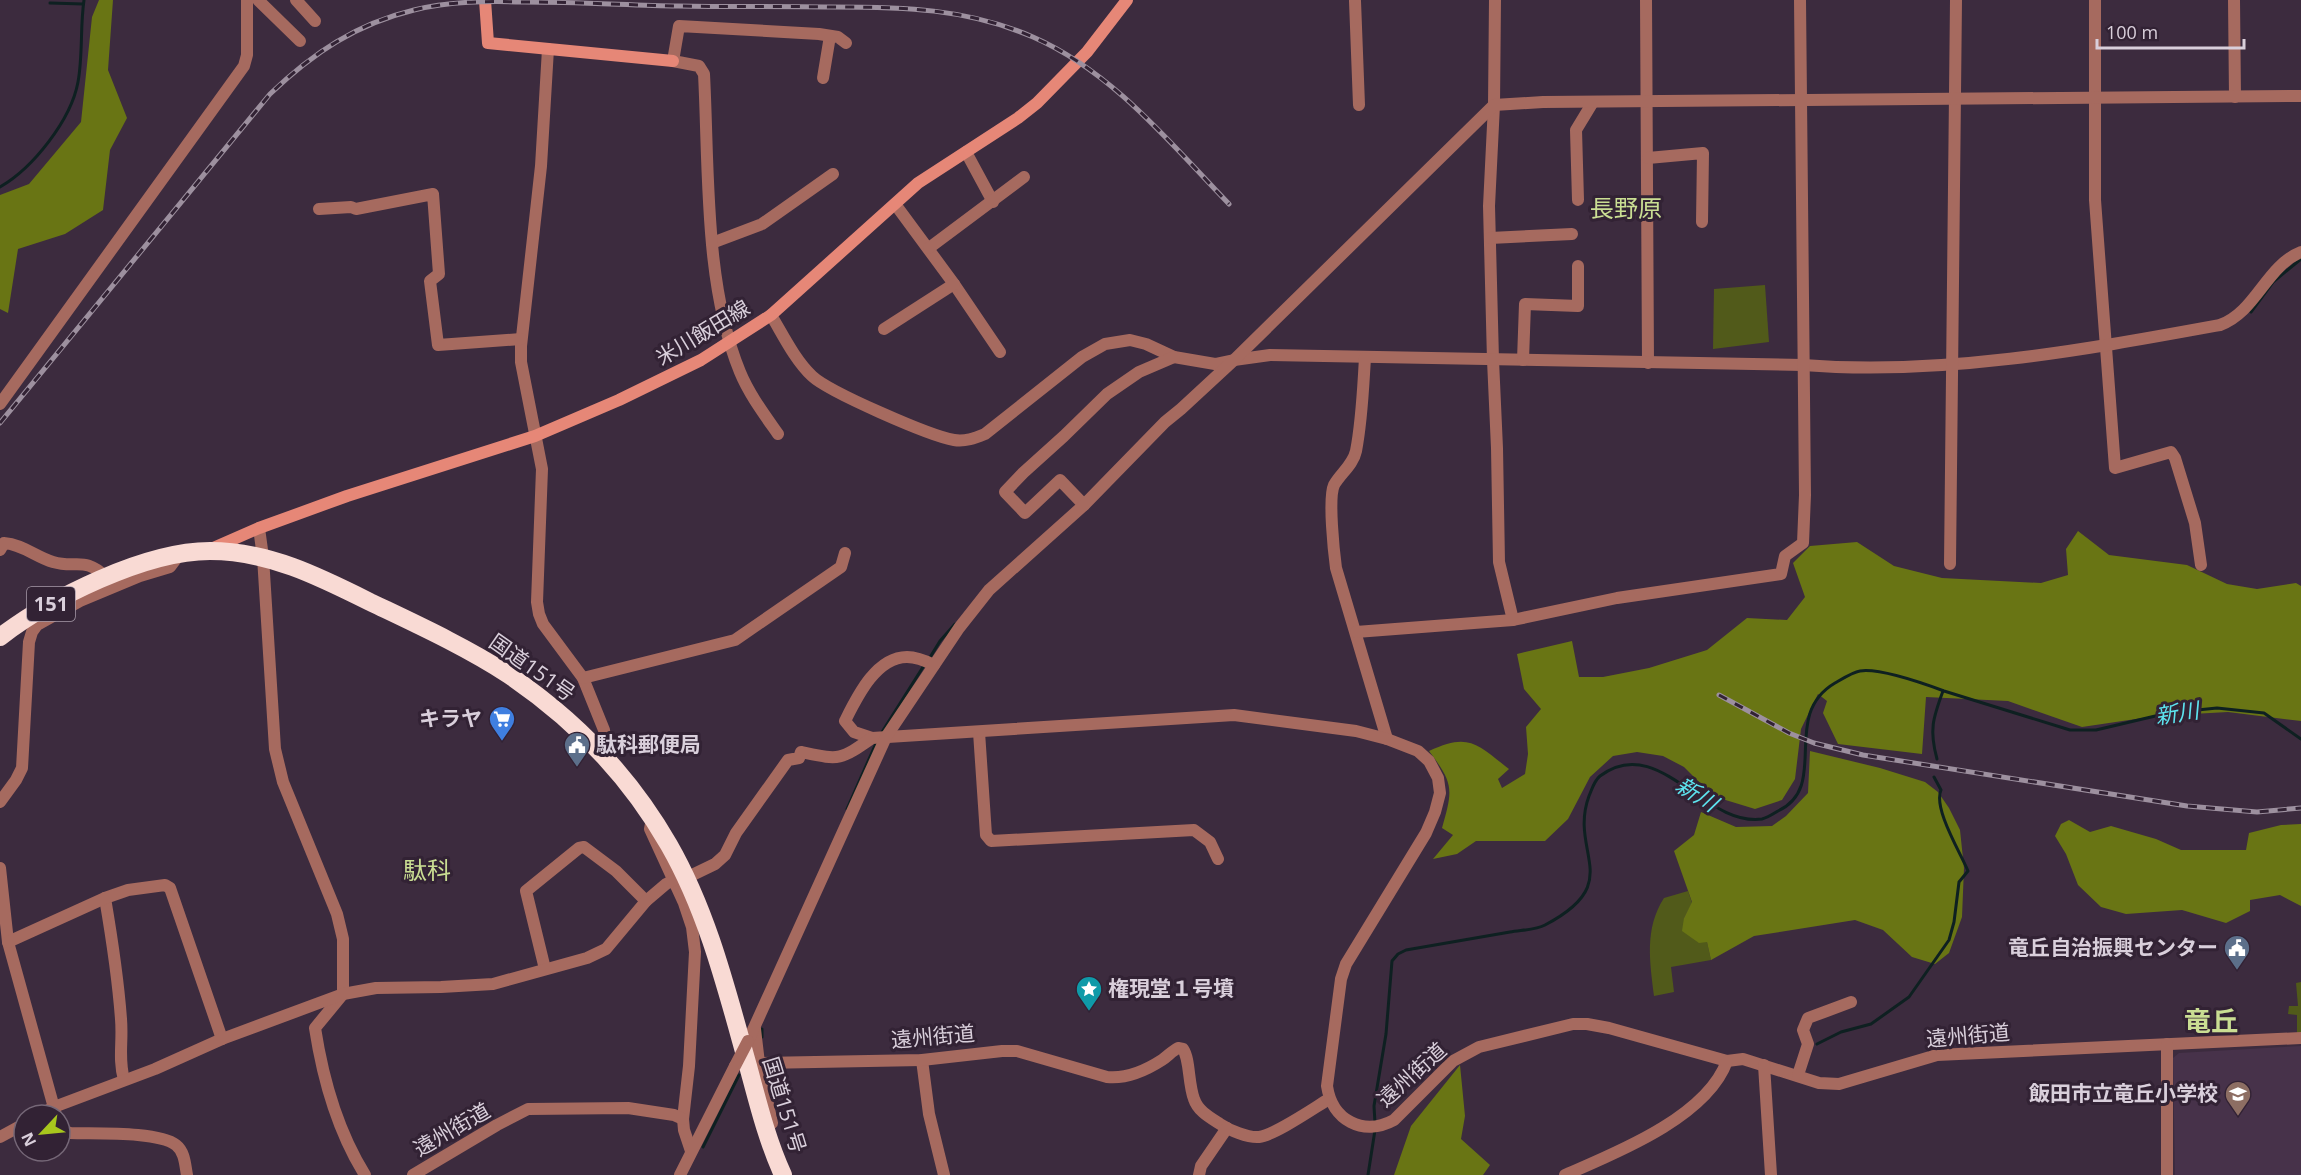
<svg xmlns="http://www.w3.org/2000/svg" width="2301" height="1175" viewBox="0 0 2301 1175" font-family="'Open Sans','Noto Sans JP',sans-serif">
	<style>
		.built { fill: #47324a }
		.green { fill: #515a1a }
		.forest { fill: #697514 }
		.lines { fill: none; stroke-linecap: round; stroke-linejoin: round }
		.stream { stroke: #0e2021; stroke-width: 3 }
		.street { stroke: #a66a5f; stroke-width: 12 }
		.secondary { stroke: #e68777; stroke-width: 12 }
		.highway { stroke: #f9dad4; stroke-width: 18 }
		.rail-casing { stroke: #9d909f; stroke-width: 5 }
		.rail { stroke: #322234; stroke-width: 3; stroke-dasharray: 9; stroke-linecap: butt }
		.street-bridge { stroke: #a66a5f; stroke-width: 12 }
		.labels { text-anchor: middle; stroke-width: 6; stroke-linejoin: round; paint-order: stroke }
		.shield { fill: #322234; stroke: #a79ba9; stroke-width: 1.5 }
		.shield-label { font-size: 20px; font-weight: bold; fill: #d9cfdb }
		.street-label { font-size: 21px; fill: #d9cfdb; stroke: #322234 }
		.poi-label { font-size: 21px; font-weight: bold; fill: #d9cfdb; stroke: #322234; text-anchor: end }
		.water-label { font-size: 22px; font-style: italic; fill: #5de3ee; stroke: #322234 }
		.quarter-label { font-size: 24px; fill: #cade93; stroke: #322234 }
		.district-label { font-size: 27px; font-weight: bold; fill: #cade93; stroke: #322234 }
	</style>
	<rect width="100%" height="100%" fill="#3c2b3e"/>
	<polygon class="built" points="2301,1046 2301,1175 2175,1175 2173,1058 2179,1053"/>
	<g class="green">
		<polygon points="1765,285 1769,342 1713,349 1714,289"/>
		<path d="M1688,891L1692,903L1684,918L1707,942L1711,960L1671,967L1674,992L1654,996C1650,962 1644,929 1664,898Z"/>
		<polygon points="2301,982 2301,1032 2297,1033 2297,1015 2288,1014 2289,1006 2298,1006 2296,983"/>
	</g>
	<g class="forest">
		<polygon points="99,0 113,0 108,70 127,118 110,150 103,210 65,234 18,249 8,313 0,309 0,195 29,184 81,122 92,17"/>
		<path d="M2078,531L2109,555L2187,565L2227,584L2257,589L2296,583L2301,586V721L2228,712L2156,716L2082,727L2008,701L1926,697L1922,754L1838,744L1823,713L1827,701L1818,694L1801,729L1795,779L1782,800L1755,809L1719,798L1704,787L1684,767L1663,756L1637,752L1613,756L1590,777L1568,819L1545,841H1476L1457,854L1433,859L1453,835L1442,828C1453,789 1454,784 1429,751C1469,732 1477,744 1509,769L1498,779L1502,788L1525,774L1528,754L1526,727L1541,709L1524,689L1517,654L1572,641L1579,677H1603L1649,668L1707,650L1747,618L1787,620L1805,597L1793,563L1810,546L1857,542L1894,566L1942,578L2041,583L2068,575L2066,549Z"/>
		<polygon points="1810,751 1880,768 1925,782 1938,792 1949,808 1960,830 1964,868 1962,917 1949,953 1935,964 1912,957 1883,930 1855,920 1754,936 1711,960 1707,942 1699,943 1682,931 1684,918 1692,902 1674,851 1694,835 1701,812 1736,827 1772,826 1786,816 1808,793"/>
		<polygon points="2069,820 2090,832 2111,826 2156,839 2181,850 2246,850 2249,833 2281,825 2301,824 2301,906 2280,895 2250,900 2250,911 2226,923 2182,910 2126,914 2101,907 2078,885 2066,854 2055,836 2061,824"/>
		<polygon points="1460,1065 1465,1116 1461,1139 1490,1165 1483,1175 1394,1175 1411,1126"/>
	</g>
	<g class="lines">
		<g class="stream">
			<polyline points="50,3 83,4"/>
			<path d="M0,187C33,168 71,120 78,82C83,55 80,27 84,0"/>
			<polyline points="2251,312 2273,282 2301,259"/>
			<polyline points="929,659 940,641 955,624"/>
			<polyline points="882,732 923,667"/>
			<path d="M1937,759C1929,730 1933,718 1943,691"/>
			<polyline points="847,809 877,741"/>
			<polyline points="762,1029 762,1037"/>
			<path d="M1817,1044L1841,1032L1871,1024L1909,997L1949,940L1954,922L1959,882L1968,871C1960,852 1933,808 1941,790L1934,777"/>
			<path d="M1375,1123L1374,1106L1386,1034L1392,961L1398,954L1406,950C1441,944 1475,938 1510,932C1521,930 1536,930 1545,925C1627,882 1568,853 1589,796C1592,789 1594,781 1600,776C1658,732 1704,827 1762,819C1767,818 1773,814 1778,811C1831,786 1779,716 1835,683C1842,679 1853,672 1860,671C1879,668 1925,684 1944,691C1986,704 2028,717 2070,730H2096L2168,713L2217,708L2264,713L2301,739"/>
			<polyline points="703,1147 739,1075"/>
			<polyline points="1368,1175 1375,1130"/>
		</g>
		<g class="street">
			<polyline points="258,0 300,41"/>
			<polyline points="296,0 315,21"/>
			<polyline points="1495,0 1494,105 1489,206 1493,360 1497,448 1499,562 1513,620"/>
			<polyline points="1646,0 1648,363"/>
			<polyline points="2095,0 2095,200 2115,468 2171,452 2175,458 2195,523 2201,565"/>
			<polyline points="2234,0 2235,97"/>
			<polyline points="1355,1 1359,105"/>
			<polyline points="548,49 541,166 521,346 521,362 542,469 537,602 539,614 543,624 583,678 604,730 608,760"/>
			<polyline points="823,78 830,36"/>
			<polyline points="966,152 993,202"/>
			<polyline points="1648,158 1703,153 1702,222"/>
			<polyline points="1578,200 1576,130 1593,102"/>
			<polyline points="895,204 954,284 1000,352"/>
			<polyline points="319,209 351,207 356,209 433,194 439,274 430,281 438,345 521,339"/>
			<polyline points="1490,238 1572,234"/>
			<polyline points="712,243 762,224 833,174"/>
			<polyline points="929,248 1024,177"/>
			<path d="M771,315C783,335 795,360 812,376C829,392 930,436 954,440C965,442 975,438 985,434L1082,357L1105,344L1130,340L1146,344L1174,357L1215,364L1234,360L1270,355L1803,365C1943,376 2083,350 2220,325C2256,312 2266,266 2301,252"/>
			<polyline points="884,329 954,284"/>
			<path d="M1365,358C1363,389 1362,420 1356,451C1353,465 1341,473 1334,485C1328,498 1334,553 1336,568L1387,739"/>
			<polyline points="1523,360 1525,304 1578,306 1578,266"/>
			<polyline points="0,404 244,66 247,55 247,0"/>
			<path d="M778,434C764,414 749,394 740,372C704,284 709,169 704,74L699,66L673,61L679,26L819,34L838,37L846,43"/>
			<polyline points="1084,505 1060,480 1025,513 1005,492 1023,473 1064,436 1107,394 1139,372 1174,357"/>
			<path d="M259,528L263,557L275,749L283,782L337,914L343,939V994L315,1028C323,1080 337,1130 365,1175"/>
			<path d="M0,550L4,543C22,544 36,557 53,562C77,569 84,556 106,577"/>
			<polyline points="1950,564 1956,0"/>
			<polyline points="1356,632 1513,620 1617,598 1781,574 1785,556 1803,543 1805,495 1800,0"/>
			<polyline points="583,678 735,640 841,567 845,553"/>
			<polyline points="979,732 986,835 991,841 1194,830 1210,842 1218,859"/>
			<path d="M872,738L854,732L845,721C857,697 876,657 907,657C916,657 926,661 934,665"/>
			<polyline points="0,802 16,780 22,768 29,642 32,632 37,625 80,601 140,576 170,567 179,555"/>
			<polyline points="651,824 650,829 684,903 692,927 695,952 689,1066 683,1119 684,1130 691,1151"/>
			<polyline points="0,868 8,942 56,1115"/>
			<path d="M686,878L715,864L725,855L736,833L788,760L799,758L801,752C840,760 839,761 872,738L1234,715L1356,731L1387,739L1418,751L1429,761L1438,778L1440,793L1435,812L1426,833L1346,964L1341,979L1327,1086C1332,1120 1363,1137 1394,1120L1453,1061L1479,1047L1573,1024H1587L1609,1028L1727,1061L1743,1059L1819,1083L1839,1084L1937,1055L2301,1038"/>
			<path d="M105,898C112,939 118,978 121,1019C123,1042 118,1058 124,1080"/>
			<polyline points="8,942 105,898 128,890 165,885 170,888 222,1039"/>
			<polyline points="545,969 526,891 579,848 584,847 616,871 646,901"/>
			<polyline points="755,1029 759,1063 772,1123 767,1127"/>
			<polyline points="748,1041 886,737 959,628 989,590 1084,505 1165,422 1181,409 1234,360 1494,105 1543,102 2301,96"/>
			<polyline points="922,1060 929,1114 944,1175"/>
			<path d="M759,1063L922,1060L1002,1051H1017L1107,1077C1126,1079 1145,1071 1162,1060C1168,1056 1172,1051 1178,1048L1183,1049C1190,1059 1188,1083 1194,1099C1198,1111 1209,1117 1220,1124C1229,1130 1248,1138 1259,1137C1275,1135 1314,1108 1329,1099"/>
			<polyline points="1764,1065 1771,1175"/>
			<polyline points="1798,1075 1808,1044 1803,1030 1808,1018 1851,1002"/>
			<polyline points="39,1115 54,1107 155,1069 222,1039 343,994 376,988 441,987 493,984 587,958 606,949 646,901 666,884 684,875"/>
			<path d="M60,1126L64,1131L70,1133C95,1134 158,1131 176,1145C185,1152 185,1165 187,1175"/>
			<polyline points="0,1137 24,1124"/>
			<polyline points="413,1175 497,1125 528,1109 628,1108 674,1115 683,1119"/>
			<polyline points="680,1175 735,1066"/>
			<polyline points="1199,1175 1201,1166 1227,1128"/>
			<path d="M1565,1175C1616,1153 1707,1117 1727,1061"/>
			<polyline points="2167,1175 2167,1044"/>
		</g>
		<g class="secondary">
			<polyline points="485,0 488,43 673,61"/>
			<polyline points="211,549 259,528 347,496 535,436 619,400 701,360 771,315 918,183 1018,118 1037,103 1087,52 1127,0"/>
		</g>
		<path class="highway" d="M0,637C51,598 145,551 210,551C269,551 320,577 372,603C418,625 466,647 509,675C574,719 630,777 669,845C708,913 727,991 748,1066C758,1103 767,1140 783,1175"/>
		<g class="rail-casing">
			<g id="rail">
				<path d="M0,423L270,94C313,53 356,24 414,10C450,1 488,1 524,2C576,2 627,5 678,6C729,7 780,6 831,7C903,7 966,8 1033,37C1113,72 1170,143 1229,204"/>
				<polyline points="1719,695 1789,733 1814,743 1863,755 2187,806 2257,812 2301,808"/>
			</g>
		</g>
		<use href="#rail" class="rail"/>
		<polyline class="street-bridge" points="735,1066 748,1041"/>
	</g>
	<defs>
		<g id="supermarket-pin" transform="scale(1.35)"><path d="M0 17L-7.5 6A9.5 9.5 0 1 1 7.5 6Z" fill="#3f7fe0" stroke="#322234"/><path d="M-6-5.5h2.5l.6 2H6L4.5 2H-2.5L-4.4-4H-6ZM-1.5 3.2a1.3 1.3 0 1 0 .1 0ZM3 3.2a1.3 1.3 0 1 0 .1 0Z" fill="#fff"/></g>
		<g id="civic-pin" transform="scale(1.35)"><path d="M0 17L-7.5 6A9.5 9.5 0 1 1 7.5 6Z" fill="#5c6f8a" stroke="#322234"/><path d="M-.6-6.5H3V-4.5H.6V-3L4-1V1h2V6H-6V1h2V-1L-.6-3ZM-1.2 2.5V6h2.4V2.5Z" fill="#fff"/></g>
		<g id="sight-pin" transform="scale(1.35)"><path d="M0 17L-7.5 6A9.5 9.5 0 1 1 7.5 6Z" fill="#0f9aa8" stroke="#322234"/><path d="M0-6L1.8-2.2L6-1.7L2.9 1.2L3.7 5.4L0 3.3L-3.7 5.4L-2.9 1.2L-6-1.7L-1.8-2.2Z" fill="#fff"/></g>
		<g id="school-pin" transform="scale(1.35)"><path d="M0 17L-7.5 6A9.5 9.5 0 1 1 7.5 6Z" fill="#8d6e63" stroke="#322234"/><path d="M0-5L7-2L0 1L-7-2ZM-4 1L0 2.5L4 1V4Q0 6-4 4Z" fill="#fff"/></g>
	</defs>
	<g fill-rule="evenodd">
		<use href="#supermarket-pin" x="502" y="719"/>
		<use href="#civic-pin" x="577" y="745"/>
		<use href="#civic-pin" x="2237" y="948"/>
		<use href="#sight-pin" x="1089" y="989"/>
		<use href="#school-pin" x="2238" y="1094"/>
	</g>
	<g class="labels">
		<rect class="shield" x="27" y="587" width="48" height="34" rx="4.5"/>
		<g class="shield-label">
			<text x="51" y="611">151</text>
		</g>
		<g class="street-label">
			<text transform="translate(703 333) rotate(-31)" y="7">米川飯田線</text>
			<text transform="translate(532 668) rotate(35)" y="7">国道151号</text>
			<text transform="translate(1968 1036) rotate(-5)" y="7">遠州街道</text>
			<text transform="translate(933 1037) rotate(-5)" y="7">遠州街道</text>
			<text transform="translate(1412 1075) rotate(-42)" y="7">遠州街道</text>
			<text transform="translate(784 1105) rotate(73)" y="7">国道151号</text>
			<text transform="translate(452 1130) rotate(-30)" y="7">遠州街道</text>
		</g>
		<g class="poi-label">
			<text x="482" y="726">キラヤ</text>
			<text x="596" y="752" text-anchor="start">駄科郵便局</text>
			<text x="2218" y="955">竜丘自治振興センター</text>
			<text x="1108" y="996" text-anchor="start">権現堂１号墳</text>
			<text x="2218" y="1101">飯田市立竜丘小学校</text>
		</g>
		<g class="water-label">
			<text transform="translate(2177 713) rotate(-9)" y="8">新川</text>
			<text transform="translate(1697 794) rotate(32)" y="8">新川</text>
		</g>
		<g class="quarter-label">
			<text x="1626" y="217">長野原</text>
			<text x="427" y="879">駄科</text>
		</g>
		<g class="district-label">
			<text x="2211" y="1031">竜丘</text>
		</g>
	</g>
	<g transform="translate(42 1133) rotate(244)"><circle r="28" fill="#322234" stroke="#756777" stroke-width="1.5"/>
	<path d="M0-4.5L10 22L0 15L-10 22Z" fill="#a8c71d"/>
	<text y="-9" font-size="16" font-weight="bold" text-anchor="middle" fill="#d9cfdb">N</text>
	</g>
	<path d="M2097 39v9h147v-9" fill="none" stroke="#d9cfdb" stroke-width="3"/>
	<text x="2106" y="39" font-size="18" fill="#d9cfdb" stroke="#322234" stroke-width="4.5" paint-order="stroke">100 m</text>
</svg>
